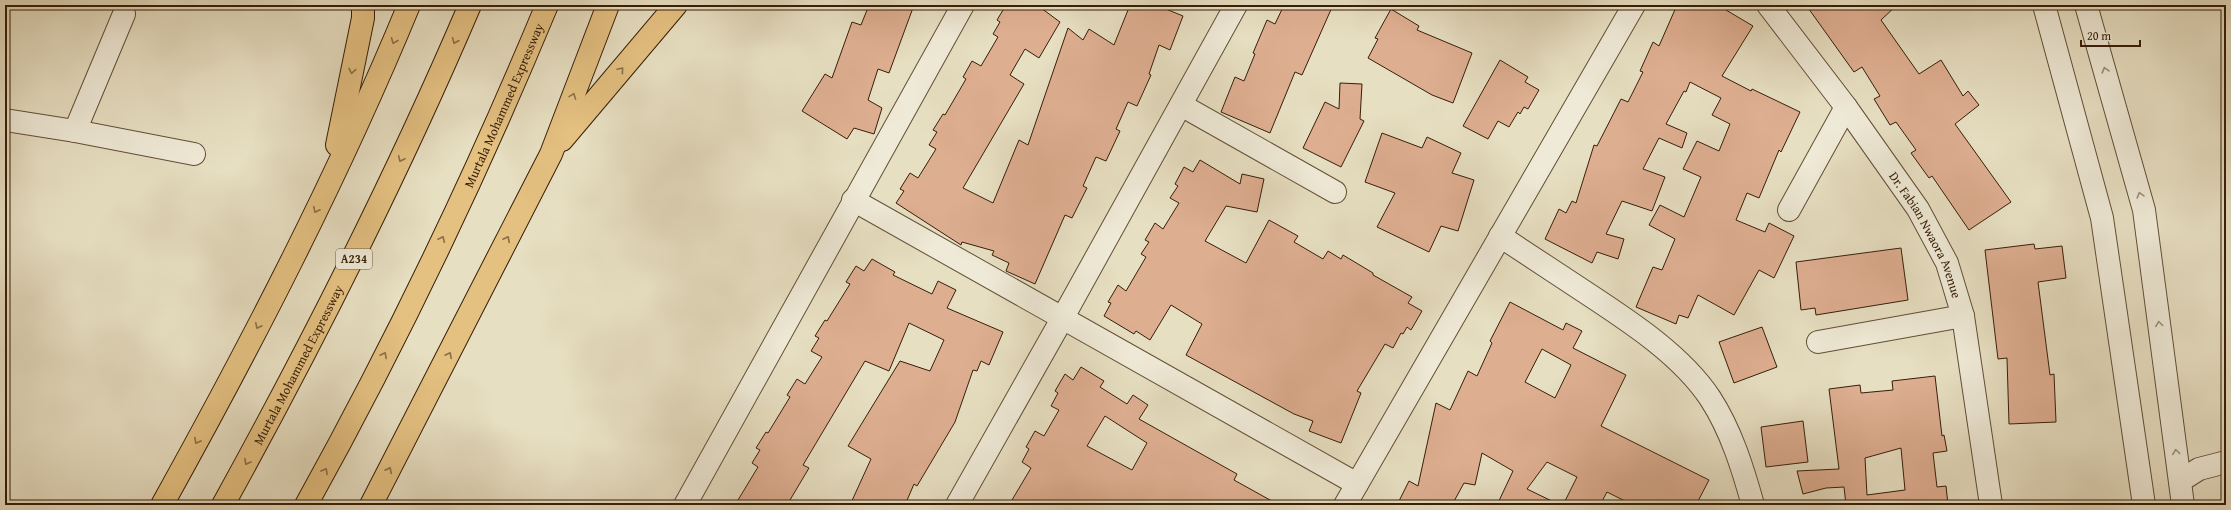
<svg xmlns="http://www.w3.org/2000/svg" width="2231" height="510" viewBox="0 0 2231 510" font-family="'Gentium Book Plus',serif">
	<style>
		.building { fill: #deae91; stroke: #361e07; fill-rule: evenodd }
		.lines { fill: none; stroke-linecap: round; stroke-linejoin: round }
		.minor-casing { stroke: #624e36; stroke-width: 24 }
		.highway-casing { stroke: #361e07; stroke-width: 24 }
		.minor { stroke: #efead7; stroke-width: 22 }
		.highway { stroke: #e4c081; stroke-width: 22 }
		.oneway { stroke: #8d6f44 }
		.oneway2 { stroke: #9c8e79 }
		.labels { text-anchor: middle; stroke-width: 3; stroke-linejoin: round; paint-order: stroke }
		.shield { fill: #efead7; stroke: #6e5b45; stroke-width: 1 }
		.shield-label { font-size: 12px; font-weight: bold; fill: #361e07 }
		.street-label { font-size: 13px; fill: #361e07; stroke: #efead7 }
	</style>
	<rect width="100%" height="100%" fill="#e7dfc2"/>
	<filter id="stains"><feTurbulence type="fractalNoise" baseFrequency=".005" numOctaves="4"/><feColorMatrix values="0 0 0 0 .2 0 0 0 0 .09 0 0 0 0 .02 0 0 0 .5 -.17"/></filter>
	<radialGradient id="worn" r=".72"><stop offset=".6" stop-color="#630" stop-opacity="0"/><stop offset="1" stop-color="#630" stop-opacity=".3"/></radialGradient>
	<g class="building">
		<polygon points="869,5 914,5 889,73 878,69 868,100 882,108 874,134 854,128 847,139 802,111 825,74 832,78 852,22 861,25"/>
		<polygon points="1006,5 1037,5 1060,22 1039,58 1025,49 1010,75 1024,84 963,188 993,203 1019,140 1028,145 1068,28 1083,40 1089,29 1114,45 1130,5 1156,5 1183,16 1170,50 1159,45 1149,74 1151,75 1137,106 1128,102 1116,129 1120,131 1106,161 1096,157 1083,186 1087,188 1072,218 1065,215 1035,284 1006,271 1009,263 992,255 994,251 962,242 961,245 896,203 904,191 900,189 910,173 918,178 936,149 929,145 937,132 933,130 943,114 945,115 966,79 963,77 972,61 981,66 998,37 993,34 1000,22 997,20"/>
		<polygon points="1284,5 1333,5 1302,75 1295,72 1270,133 1221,112 1235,77 1244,81 1255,54 1253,53 1267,20 1275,24"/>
		<polygon points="1677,5 1728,5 1726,10 1753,26 1722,76 1751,91 1752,89 1800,112 1781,152 1779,150 1759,198 1747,193 1736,220 1765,232 1769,223 1794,236 1774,278 1759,270 1734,315 1698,295 1688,318 1679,315 1676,324 1636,307 1653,267 1662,270 1675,239 1649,225 1660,205 1684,217 1701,177 1683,169 1697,141 1719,151 1730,124 1712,115 1721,98 1690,82 1686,92 1684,91 1666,124 1687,133 1682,148 1659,138 1643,169 1665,177 1652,211 1622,201 1606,234 1624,239 1618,259 1597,252 1592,263 1545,239 1559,209 1566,213 1572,201 1576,203 1594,145 1597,146 1621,99 1628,102 1643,72 1640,71 1653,42 1659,46"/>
		<polygon points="1806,5 1897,5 1881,20 1919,74 1941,60 1963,96 1968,91 1979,105 1955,124 2011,202 1969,230 1932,176 1929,178 1911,153 1916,150 1896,122 1890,125 1874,99 1880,96 1862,67 1854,72"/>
		<polygon points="1391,9 1419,26 1417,30 1472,53 1453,103 1432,95 1368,58 1378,39 1375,38"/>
		<polygon points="1500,60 1528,77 1525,82 1539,90 1528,109 1524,107 1520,114 1518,112 1509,127 1498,121 1488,139 1463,126"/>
		<polygon points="1340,83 1362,84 1360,119 1364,121 1341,167 1303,148 1325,102 1339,109"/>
		<polygon points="1382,133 1422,148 1427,137 1461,153 1452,173 1474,180 1458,231 1441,226 1429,252 1377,227 1395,193 1365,182"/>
		<polygon points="1200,160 1240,184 1242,174 1264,179 1257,212 1226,206 1205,241 1246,263 1269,220 1298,236 1294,242 1323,259 1328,251 1341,259 1343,255 1373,273 1373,275 1412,297 1408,303 1422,311 1411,330 1407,327 1403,334 1401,333 1393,348 1385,344 1357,391 1361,393 1341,443 1309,431 1313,421 1294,414 1186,355 1202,324 1171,305 1150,340 1136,331 1134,334 1104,316 1111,303 1108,302 1118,285 1126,291 1146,257 1141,254 1149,242 1145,240 1155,223 1163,229 1179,203 1170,198 1178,186 1175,184 1184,167 1193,172"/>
		<polygon points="2034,244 2035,249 2062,246 2066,278 2038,282 2050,375 2054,374 2056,422 2009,424 2007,358 1998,359 1985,250"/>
		<polygon points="1901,248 1908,300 1816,315 1815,308 1801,310 1796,262"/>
		<polygon points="872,259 895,272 893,275 932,294 938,281 956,290 947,308 1003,332 989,365 981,361 977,371 973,370 955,422 917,486 914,484 905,505 850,505 871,459 848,446 900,361 930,371 944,340 909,323 889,371 865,361 803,465 809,468 787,505 735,505 758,467 752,463 760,450 756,448 766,432 768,433 790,397 787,395 797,379 805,384 822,357 811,351 819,338 815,336 825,320 827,321 850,284 846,282 856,266 864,271"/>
		<path d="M1510,302L1563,330L1566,323L1582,331L1573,348L1626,375L1601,426L1709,480L1696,505H1633L1607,492L1600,505H1563L1577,477L1547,462L1527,489L1560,505H1497L1513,471L1482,453L1475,485L1464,483L1452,505H1397L1409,481L1418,486L1436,403L1450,410L1468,371L1477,376L1492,343L1490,341ZM1542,349L1571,365L1555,398L1525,382Z"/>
		<polygon points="1762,327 1777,367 1734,383 1719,342"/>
		<path d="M1081,367L1104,381L1100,387L1127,404L1133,395L1148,405L1139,419L1237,474L1234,480L1279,505H1009L1031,468L1022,462L1029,449L1026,447L1035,431L1044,436L1059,410L1051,406L1058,393L1055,391L1065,374L1073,380ZM1105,416L1147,443L1132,470L1087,446Z"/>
		<path d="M1935,376L1942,436L1944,435L1947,451L1933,453L1937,487L1946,486L1948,505H1846L1844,487L1826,488L1803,494L1797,471L1839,469L1829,389L1860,385L1861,393L1893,390L1892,381ZM1901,448L1905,490L1867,495L1865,458Z"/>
		<polygon points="1803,421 1808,462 1766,467 1761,427"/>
	</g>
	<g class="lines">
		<g class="minor-casing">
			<g id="minor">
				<path id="s1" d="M1768,5L1846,107L1918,209L1947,263L1963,316L1991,505"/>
				<polyline points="2044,5 2102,218 2144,505"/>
				<polyline points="2086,5 2144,210 2183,505"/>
				<polyline points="1181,105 1335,192"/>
				<polyline points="5,120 75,131 194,154"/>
				<polyline points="75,131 124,14"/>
				<polyline points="853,200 1357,484"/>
				<polyline points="1789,210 1846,107"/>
				<path d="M1500,236C1530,256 1561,276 1591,296C1632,323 1682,356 1710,398C1731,430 1743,469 1753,505"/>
				<polyline points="1818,342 1963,316"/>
				<polyline points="2180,481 2199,469 2226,462"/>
				<polyline points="685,505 963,5"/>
				<polyline points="957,505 1062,319 1236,5"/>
				<polyline points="1345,505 1634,5"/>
			</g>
		</g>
		<g class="highway-casing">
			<g id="highway">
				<polyline points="562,140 676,5"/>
				<polyline points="337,145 363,18 363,5"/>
				<path d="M162,505C252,343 338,177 409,5"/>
				<path id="s2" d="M223,505C313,342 397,176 470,5"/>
				<path id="s3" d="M306,505C396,343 476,176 547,5"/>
				<polyline points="371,505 551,154 608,5"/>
			</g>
		</g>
		<use href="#minor" class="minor"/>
		<use href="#highway" class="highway"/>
	</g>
	<defs><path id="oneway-chevron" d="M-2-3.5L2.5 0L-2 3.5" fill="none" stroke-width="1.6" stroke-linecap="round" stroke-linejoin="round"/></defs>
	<g class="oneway">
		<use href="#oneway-chevron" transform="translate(394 41) rotate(112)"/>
		<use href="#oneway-chevron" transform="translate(455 41) rotate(113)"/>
		<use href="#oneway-chevron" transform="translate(621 70) rotate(-50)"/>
		<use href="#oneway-chevron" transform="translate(352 71) rotate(101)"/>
		<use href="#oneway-chevron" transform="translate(573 96) rotate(-69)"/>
		<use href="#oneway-chevron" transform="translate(401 159) rotate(115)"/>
		<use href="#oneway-chevron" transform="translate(316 210) rotate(116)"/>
		<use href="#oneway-chevron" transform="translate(442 239) rotate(-65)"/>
		<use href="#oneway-chevron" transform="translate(507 239) rotate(-63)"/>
		<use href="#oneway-chevron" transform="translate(258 326) rotate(116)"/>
		<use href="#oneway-chevron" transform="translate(384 355) rotate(-63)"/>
		<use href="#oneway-chevron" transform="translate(449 355) rotate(-63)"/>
		<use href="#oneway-chevron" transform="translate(197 441) rotate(119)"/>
		<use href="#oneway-chevron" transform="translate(247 462) rotate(119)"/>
		<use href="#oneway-chevron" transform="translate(389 470) rotate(-63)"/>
		<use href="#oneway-chevron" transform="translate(325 471) rotate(-61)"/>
	</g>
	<g class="oneway2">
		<use href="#oneway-chevron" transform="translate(2105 70) rotate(-106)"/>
		<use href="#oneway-chevron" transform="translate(2140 195) rotate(-106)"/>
		<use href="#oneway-chevron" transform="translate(2159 324) rotate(-98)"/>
		<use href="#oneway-chevron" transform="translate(2176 452) rotate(-98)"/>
	</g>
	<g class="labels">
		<rect class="shield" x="336" y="249" width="36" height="20" rx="3"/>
		<g class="shield-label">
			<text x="354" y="263">A234</text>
		</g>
		<g class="street-label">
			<text dy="5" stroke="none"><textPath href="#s3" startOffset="446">Murtala Mohammed Expressway</textPath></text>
			<text dy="5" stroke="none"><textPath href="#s1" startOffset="280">Dr. Fabian Nwaora Avenue</textPath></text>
			<text dy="5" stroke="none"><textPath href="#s2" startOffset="159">Murtala Mohammed Expressway</textPath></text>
		</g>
	</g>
	<rect width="2231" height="510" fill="none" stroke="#e7dfc2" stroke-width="20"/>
	<rect x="6" y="6" width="2219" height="498" fill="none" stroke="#361e07" stroke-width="2"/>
	<rect x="10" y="10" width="2211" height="490" fill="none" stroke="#361e07"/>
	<path d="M2081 40v6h59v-6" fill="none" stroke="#361e07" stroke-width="2"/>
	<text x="2087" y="40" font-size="12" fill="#361e07" stroke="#efead7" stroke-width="3" paint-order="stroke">20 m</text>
	<rect width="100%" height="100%" filter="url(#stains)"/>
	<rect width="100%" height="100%" fill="url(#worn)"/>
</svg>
